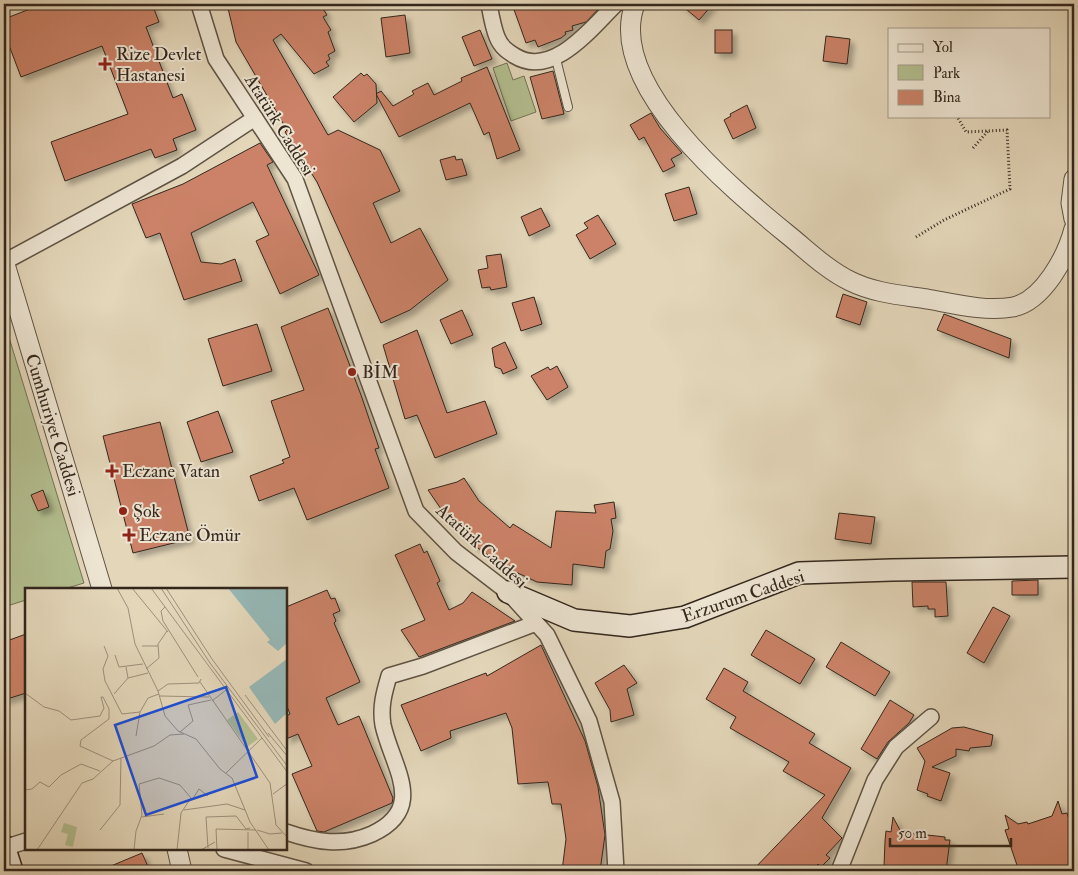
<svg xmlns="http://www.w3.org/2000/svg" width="1078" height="875" viewBox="0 0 1078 875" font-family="'IM FELL Double Pica',serif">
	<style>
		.green { fill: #b3be8f; stroke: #737256 }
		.building { fill: #cb8268; stroke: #33271d; filter: url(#shadow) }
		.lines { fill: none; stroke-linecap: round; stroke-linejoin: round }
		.service-casing { stroke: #5f5344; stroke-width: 10 }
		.minor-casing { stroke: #5f5344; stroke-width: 18 }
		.tertiary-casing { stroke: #5f5344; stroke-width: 21 }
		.secondary-casing { stroke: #33271d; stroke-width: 24 }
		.path { stroke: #33271d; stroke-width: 3; stroke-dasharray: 1 2.5; stroke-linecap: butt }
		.service { stroke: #ede4d2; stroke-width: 8 }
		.minor { stroke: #ede4d2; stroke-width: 15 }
		.tertiary { stroke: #ede4d2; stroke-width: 19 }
		.secondary { stroke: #ede4d2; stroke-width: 21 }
		.poi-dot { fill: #8f2418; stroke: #ede4d2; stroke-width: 2 }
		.labels { text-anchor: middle; stroke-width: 4; stroke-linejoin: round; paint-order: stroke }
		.poi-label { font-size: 18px; fill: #33271d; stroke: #ede4d2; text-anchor: start }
		.street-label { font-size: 18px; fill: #33271d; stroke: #ede4d2 }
		.inset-road { fill: none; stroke: #9d907b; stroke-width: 1 }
		.view { fill: #1d4ed8; fill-opacity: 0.15; stroke: #1d4ed8; stroke-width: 2.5 }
		.inset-edge { fill: none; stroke: #33271d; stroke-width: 2.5 }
	</style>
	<defs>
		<filter id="shadow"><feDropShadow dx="4.5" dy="4.5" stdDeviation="2.5" flood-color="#0004"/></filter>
	</defs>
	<rect width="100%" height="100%" fill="#e3d6b9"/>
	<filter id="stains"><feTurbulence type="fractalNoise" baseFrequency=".004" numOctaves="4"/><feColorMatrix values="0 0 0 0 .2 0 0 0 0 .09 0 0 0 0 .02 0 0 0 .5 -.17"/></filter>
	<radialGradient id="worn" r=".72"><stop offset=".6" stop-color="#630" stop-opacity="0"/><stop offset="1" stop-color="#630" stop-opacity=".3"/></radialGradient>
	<g class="green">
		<polygon points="507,63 513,80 524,76 536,112 511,121 493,68"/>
		<polygon points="4,321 84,583 64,589 26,589 26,600 4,607"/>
	</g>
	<g class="building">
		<polygon points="43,4 152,4 159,22 146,27 173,98 182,94 196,130 173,139 177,150 155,158 151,149 65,181 51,142 128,114 102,46 21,77 4,32 4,19"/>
		<polygon points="227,4 320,4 327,15 323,17 331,30 328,32 335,51 328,55 330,59 326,62 329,66 314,74 281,34 273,40 328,135 338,130 380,150 400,191 373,203 391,243 420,228 448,280 410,310 381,323 317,182 285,132 287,130 236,42"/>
		<polygon points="512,4 603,4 586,22 572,26 573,30 565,32 566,34 561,38 538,47 535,40 526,43"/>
		<polygon points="680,4 713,4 699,20"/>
		<polygon points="405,15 410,53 386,57 381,18"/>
		<polygon points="480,30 492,59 474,66 462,37"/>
		<rect x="715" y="30" width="17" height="23"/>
		<polygon points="826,36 850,39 847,64 823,61"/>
		<polygon points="487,67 520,150 497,159 489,132 484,135 470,103 399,137 376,94 381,91 393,106 414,94 412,91 428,83 434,95 462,81 461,78"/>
		<polygon points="553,71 564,114 542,119 530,77"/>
		<polygon points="361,73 364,76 367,74 376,84 377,103 354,122 333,97"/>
		<polygon points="747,105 756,128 733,139 724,120 731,116 730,114"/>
		<polygon points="651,113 660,128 682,153 671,159 675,166 663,172 644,137 639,140 630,125"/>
		<polygon points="260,143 273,162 267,165 319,275 280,294 256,241 269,235 253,202 191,233 201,262 221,264 235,259 242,281 184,300 160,233 146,238 132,204 183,184"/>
		<polygon points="455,156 456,160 462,159 467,175 446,180 440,160"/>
		<polygon points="689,187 697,214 674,221 665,194"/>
		<polygon points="541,208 550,226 529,236 521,217"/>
		<polygon points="598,215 616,244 590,259 576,235 588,228 584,223"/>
		<polygon points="501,254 507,287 491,290 490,287 482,288 478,270 488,268 486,256"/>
		<polygon points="843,294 867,302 860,325 836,317"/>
		<polygon points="534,297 542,324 521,331 512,303"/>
		<polygon points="328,308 361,395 379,448 375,449 389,488 307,520 294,488 259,501 250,476 284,463 282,460 290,457 271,401 304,390 281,327"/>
		<polygon points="462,310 473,335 451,344 440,320"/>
		<polygon points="944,314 1011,339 1009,358 937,330"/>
		<polygon points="257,324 272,371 223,386 208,339"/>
		<polygon points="417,330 447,413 485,401 497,434 435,458 417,415 405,419 383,345"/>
		<polygon points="505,342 517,368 503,374 501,369 495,367 492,348"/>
		<polygon points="557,366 568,387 547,400 531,376 548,367 550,370"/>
		<polygon points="218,411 233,452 201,462 187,422"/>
		<polygon points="160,422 190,539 133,553 103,436"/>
		<polygon points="464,478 479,501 510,528 513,524 551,548 556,511 596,513 594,505 614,502 616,518 611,519 613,531 610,549 606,551 604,568 573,564 572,585 537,582 505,567 475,546 452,525 428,490 457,482"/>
		<polygon points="43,490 49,507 38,511 31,495"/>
		<polygon points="839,513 875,517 871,544 835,539"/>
		<polygon points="420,544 424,553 427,551 440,581 437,583 449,610 463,603 472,592 515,621 419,657 401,630 425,620 395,555"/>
		<polygon points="1038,580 1038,595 1012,595 1012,581"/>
		<polygon points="912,582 946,582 948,616 935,617 935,609 928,609 928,606 913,607"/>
		<polygon points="327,590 331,599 335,598 340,611 333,614 336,621 334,623 360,682 326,698 338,725 359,716 393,798 392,803 324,832 317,831 292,774 312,766 298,734 286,739 286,716 290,714 286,704 286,607"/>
		<polygon points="993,607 1010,616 984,663 967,653"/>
		<polygon points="766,630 815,659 800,684 751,655"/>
		<polygon points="26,634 26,693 4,700 4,642"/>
		<polygon points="841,642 890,672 875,696 826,667"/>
		<polygon points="541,645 585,741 598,787 605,835 600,871 562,871 566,839 561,804 552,804 548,782 518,784 512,728 506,713 450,731 451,738 421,751 401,705 486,673 487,676"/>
		<polygon points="624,665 637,683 627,689 634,715 611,722 610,710 595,683"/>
		<polygon points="724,668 748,682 743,691 815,734 809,743 851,768 822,818 842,838 826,855 830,858 821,867 818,864 811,871 752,871 825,795 783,771 789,762 730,728 736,717 706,699"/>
		<polygon points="890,700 914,715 909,723 888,742 877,759 861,749"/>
		<polygon points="964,727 993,735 991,746 970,748 969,751 956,749 956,756 932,767 950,773 941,801 927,796 928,794 917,790 925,761 917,748 952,728"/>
		<polygon points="1058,801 1062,814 1067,813 1074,835 1074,866 1058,871 1019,871 1005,830 1009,829 1005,815 1018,824 1027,822 1028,824 1052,816"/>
		<polygon points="893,817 901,832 945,837 945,840 950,840 946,871 888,871 884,866 885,841 886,831 891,832"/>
		<polygon points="142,853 150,871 99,871"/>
	</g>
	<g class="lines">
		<g class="service-casing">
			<polyline id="service" points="556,59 568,107"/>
		</g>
		<g class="minor-casing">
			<g id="minor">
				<polyline points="199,4 216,59 295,179 416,511 456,552 508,592 547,635 589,721 612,802 616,871"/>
				<path d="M489,4C491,15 493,27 497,37C501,47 507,51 515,56C553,79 592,27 616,4"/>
				<polyline points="4,262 182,166 255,118"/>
				<path d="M286,832C315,842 343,847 372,834C428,808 392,767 383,725C380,707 384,693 389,676L423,666L536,623"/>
				<polyline points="4,848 26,841"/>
				<polyline points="224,849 306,871"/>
				<polyline points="839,871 875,780 896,747 931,717"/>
			</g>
		</g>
		<g class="tertiary-casing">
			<g id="tertiary">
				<path d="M635,4C605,84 732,189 787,234C807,250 827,270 850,281C874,293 901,295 927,299C955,304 986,312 1013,307C1043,301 1067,256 1074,229"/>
				<polyline points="1074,179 1071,203 1074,219"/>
				<polyline points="4,261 102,589"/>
				<polyline points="177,849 182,871"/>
			</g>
		</g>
		<g class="secondary-casing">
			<g id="secondary">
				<polyline points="508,592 574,620 630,626 685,617 799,573 892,570 1074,567"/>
				<polyline points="4,846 12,871"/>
			</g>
		</g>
		<g class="path">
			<polyline points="973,148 988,131"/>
			<polyline points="916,237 944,220 1010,189 1007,130 966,132 957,116"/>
		</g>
		<use href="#service" class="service"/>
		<use href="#minor" class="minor"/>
		<use href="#tertiary" class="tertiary"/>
		<use href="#secondary" class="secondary"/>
	</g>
	<g class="poi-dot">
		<path d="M102.5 56.5h5v5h5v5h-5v5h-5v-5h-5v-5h5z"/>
		<circle cx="352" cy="372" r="5"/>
		<path d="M109.5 463.5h5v5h5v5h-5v5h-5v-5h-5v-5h5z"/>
		<circle cx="123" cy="511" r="5"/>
		<path d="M126.5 527.5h5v5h5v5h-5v5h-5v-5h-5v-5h5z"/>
	</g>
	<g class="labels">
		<g class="poi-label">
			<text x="116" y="60">Rize Devlet<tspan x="116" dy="21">Hastanesi</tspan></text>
			<text x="362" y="378">BİM</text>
			<text x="122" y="477">Eczane Vatan</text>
			<text x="133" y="517">Şok</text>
			<text x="139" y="541">Eczane Ömür</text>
		</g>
		<g class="street-label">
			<text transform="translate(280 125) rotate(58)" y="6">Atatürk Caddesi</text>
			<text transform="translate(53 425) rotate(73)" y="6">Cumhuriyet Caddesi</text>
			<text transform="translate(482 546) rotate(42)" y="6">Atatürk Caddesi</text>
			<text transform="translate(743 596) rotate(-19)" y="6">Erzurum Caddesi</text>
		</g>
	</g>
	<g transform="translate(25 588)">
		<rect width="262" height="262" fill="#e3d6b9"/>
		<path d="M213,124L233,151L222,159L202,132ZM39,235L52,239L48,259L40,257L43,246L36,244Z" fill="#b3be8f"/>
		<path d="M203,0H262V55L253,63L242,54L245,52ZM262,71V125L250,136L224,99Z" fill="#96b8b6"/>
		<path class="inset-road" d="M92,0L103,20L110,56L133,103L140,128L153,143L171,151L195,181L207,190L225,234L244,262M107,0L143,44M126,0L263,185M136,0L185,75L263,179M141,0L187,71L244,149M140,19L136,23L138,33L173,89M79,58L83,68L78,81L80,93L97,126L115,124M117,58H133M90,67L94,79L118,76M121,81L134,70L133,56L142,43M103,90L123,85M175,94L245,195L251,237L263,250M133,103L143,96L174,95L176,91M0,105L19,119L34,123L46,132L75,128L79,120L76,109H78L84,121V131L56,152L55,158L88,173M89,106L103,90L101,79M220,107L263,164M135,108L184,109M187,113L201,102M155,144L168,133L163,117L186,112M243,145L263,169M111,148L115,124L123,110L134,106M201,185L237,150M0,202L7,201L15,194L24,199L36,187L56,176L75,183M248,206L263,195M167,212L174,201L183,208M159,222L202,216L220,222M117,229L139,226M75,242L95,217L96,170M232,242L245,246L257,245M223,244V262M183,260L181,229L211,228L221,241L225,240M12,262L57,195L68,191L88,173L129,158L145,147L159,146M109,262L111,243L117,227L114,196L134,190L155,197L166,210L156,225L152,262M176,262L190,254M192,262L191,241L231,242"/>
		<path class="view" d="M201,99L232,189L121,227L90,137Z"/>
		<rect width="262" height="262" class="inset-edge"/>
	</g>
	<rect width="1078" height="875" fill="none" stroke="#e3d6b9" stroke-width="20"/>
	<rect x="5" y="5" width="1068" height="865" fill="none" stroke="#33271d" stroke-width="2.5"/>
	<rect x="10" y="10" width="1058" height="855" fill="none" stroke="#33271d"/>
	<rect x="888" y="28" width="162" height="90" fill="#ede4d2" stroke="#a3988a"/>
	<rect x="898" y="44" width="25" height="8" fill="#ede4d2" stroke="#a3988a"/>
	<text x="933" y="52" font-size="15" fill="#33271d">Yol</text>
	<rect x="898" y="65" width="25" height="15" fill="#b3be8f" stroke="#a3988a"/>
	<text x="933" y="78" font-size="15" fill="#33271d">Park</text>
	<rect x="898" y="90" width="25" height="15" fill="#cb8268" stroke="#a3988a"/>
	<text x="933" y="102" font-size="15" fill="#33271d">Bina</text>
	<path d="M890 838v8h121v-8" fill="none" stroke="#33271d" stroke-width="2.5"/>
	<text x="898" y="838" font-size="15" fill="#33271d" stroke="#ede4d2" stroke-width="4" paint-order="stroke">50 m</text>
	<rect width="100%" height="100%" filter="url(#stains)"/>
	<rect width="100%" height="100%" fill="url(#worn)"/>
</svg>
